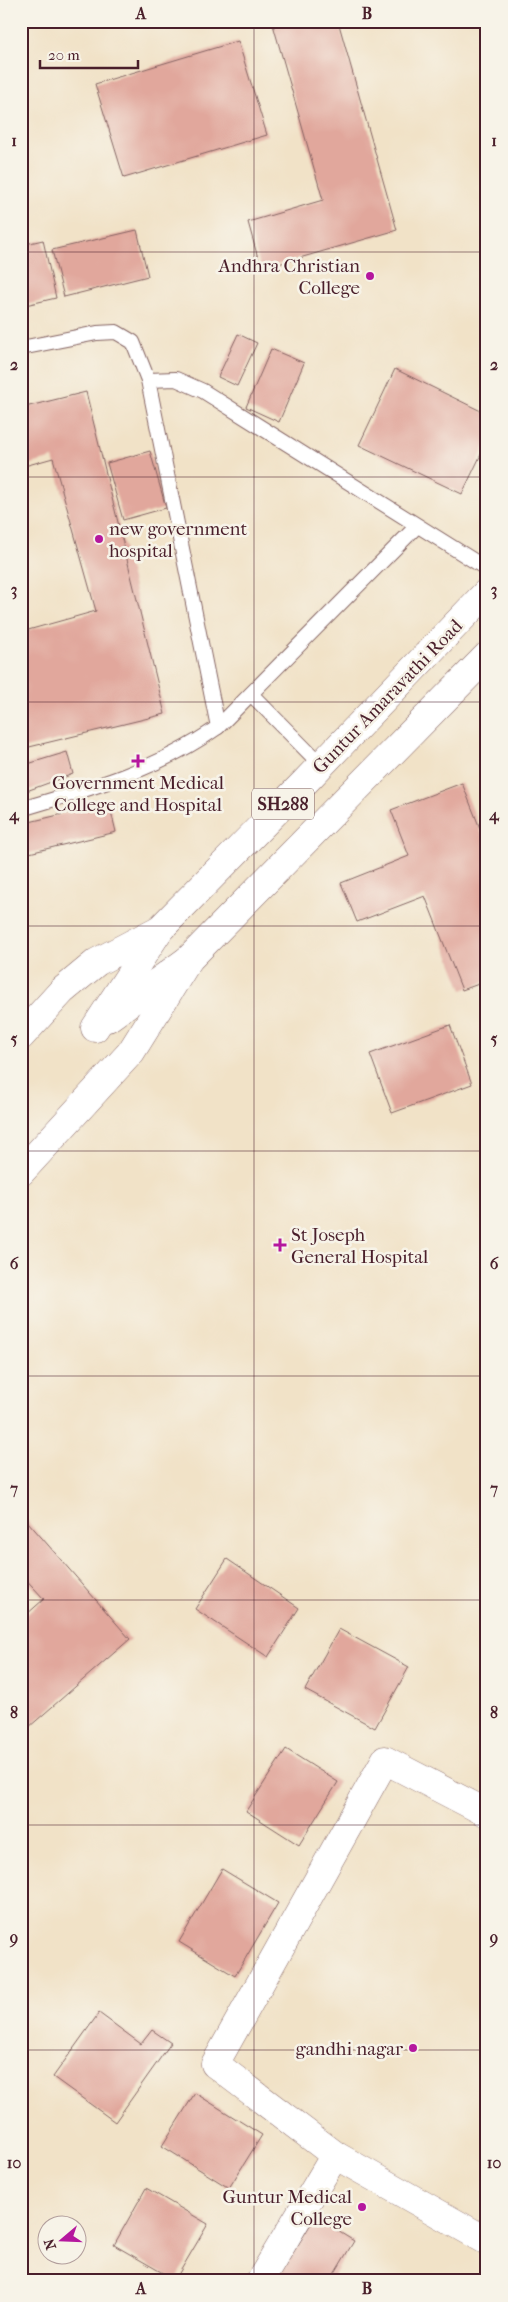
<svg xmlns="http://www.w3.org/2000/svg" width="508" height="2302" viewBox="0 0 508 2302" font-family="'IM FELL French Canon',serif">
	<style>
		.building { fill: #e1a79c }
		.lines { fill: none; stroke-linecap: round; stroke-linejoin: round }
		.service-casing { stroke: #846362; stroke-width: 16 }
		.minor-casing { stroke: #846362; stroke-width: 29 }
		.tertiary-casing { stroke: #846362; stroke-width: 29 }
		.primary-casing { stroke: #846362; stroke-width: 29 }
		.service { stroke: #fff; stroke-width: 14 }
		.minor { stroke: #fff; stroke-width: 28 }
		.tertiary { stroke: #fff; stroke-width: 28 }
		.primary { stroke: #fff; stroke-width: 28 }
		.grid { fill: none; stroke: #4a1f2b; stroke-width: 1; stroke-opacity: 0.55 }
		.poi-dot { fill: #b5179e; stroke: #f7f3e8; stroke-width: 2 }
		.labels { text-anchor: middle; stroke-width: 5; stroke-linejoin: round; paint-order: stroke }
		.shield { fill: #f7f3e8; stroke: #7e5f64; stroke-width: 1 }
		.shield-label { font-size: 18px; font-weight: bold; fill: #4a1f2b }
		.poi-label { font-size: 19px; fill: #4a1f2b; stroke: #f7f3e8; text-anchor: end }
		.street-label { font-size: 19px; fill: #4a1f2b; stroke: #f7f3e8 }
		.neatline { fill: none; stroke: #4a1f2b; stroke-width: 2 }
		.grid-label { font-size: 16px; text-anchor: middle; font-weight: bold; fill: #4a1f2b }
	</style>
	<rect width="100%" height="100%" fill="#f7f3e8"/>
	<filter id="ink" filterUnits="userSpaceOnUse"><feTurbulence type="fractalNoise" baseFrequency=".02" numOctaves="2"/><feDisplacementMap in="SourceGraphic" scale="10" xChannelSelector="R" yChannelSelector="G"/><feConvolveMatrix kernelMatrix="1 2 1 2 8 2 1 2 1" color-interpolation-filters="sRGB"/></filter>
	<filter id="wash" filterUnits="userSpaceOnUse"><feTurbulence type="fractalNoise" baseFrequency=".0096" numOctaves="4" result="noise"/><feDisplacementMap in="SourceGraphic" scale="20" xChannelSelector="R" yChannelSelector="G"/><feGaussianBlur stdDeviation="1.12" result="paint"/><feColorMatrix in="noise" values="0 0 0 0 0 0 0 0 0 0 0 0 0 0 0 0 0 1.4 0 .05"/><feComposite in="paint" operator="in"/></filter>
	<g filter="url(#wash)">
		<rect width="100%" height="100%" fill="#f1e2c7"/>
		<g id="blocks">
			<g class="building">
				<polygon points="272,21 338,21 397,230 261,269 248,222 323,200"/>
				<polygon points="238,41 267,135 124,178 95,84"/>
				<polygon points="137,230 148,276 64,297 52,250"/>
				<polygon points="43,240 56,298 21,306 21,245"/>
				<polygon points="238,334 257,343 237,386 218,377"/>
				<polygon points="271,349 304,363 279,422 246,407"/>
				<polygon points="395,369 487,414 487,442 462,494 359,445"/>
				<polygon points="86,392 165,714 21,749 21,632 96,611 53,458 21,467 21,408"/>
				<polygon points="150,451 166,508 123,520 107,463"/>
				<polygon points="67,752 73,774 21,793 21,766"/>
				<polygon points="462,783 487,846 487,981 462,990 425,896 357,922 341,883 409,856 391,810"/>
				<polygon points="109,803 116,832 21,855 21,824"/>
				<polygon points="487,1021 487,1037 481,1023"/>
				<polygon points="450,1025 472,1084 392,1113 370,1054"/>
				<polygon points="21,1514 130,1639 21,1734 21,1610 26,1615 44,1599 21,1574"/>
				<polygon points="227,1559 299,1608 268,1657 195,1609"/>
				<polygon points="339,1629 409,1667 375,1728 305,1690"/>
				<polygon points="286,1749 338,1782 299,1845 246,1811"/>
				<polygon points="222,1869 278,1903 235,1976 179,1942"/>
				<polygon points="99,2013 141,2044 152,2030 171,2043 115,2122 53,2077"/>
				<polygon points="195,2093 262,2135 229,2188 162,2146"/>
				<polygon points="146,2188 208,2224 175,2280 114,2245"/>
				<polygon points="315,2217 354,2241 330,2281 276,2281"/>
			</g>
		</g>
	</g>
	<g filter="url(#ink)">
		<use href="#blocks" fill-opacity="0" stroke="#846362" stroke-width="1"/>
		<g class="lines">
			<g class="service-casing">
				<g id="service">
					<path d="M21,348L97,333L116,332L133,342L148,380L218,727C159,769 90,789 21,809"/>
					<polyline points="148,380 176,379 203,391 487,569"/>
					<polyline points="251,694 321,765"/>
					<polyline points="218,727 417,526"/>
				</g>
			</g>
			<g class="minor-casing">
				<g id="minor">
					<polyline points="487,1813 385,1760 215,2064 335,2155 487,2241"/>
					<polyline points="260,2281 335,2155"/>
				</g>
			</g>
			<g class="tertiary-casing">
				<g id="tertiary">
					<polyline points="21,1036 62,991 97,962 160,929"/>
					<polyline points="21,1172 131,1052 189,959"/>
				</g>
			</g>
			<g class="primary-casing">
				<g id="primary">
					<polyline points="108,1018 189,959 487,656"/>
					<polyline points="95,1028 160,929 302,785 487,592"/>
				</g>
			</g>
			<use href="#service" class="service"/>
			<use href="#minor" class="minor"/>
			<use href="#tertiary" class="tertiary"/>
			<use href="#primary" class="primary"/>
		</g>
	</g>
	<path class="grid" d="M254,21V2281M21,252H487M21,477H487M21,702H487M21,926H487M21,1151H487M21,1376H487M21,1600H487M21,1825H487M21,2050H487"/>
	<g class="poi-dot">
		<circle cx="370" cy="276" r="5"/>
		<circle cx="99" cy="539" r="5"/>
		<path d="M135.5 753.5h5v5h5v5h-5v5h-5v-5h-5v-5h5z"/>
		<path d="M277.5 1237.5h5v5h5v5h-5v5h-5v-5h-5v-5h5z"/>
		<circle cx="413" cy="2048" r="5"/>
		<circle cx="362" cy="2207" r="5"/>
	</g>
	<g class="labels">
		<rect class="shield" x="252" y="788.5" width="62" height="31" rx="4"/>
		<g class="shield-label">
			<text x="283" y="810">SH288</text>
		</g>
		<g class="poi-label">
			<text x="360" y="272">Andhra Christian<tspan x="360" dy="22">College</tspan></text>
			<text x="109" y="535" text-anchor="start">new government<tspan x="109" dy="22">hospital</tspan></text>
			<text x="138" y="789" text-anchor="middle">Government Medical<tspan x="138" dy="22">College and Hospital</tspan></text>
			<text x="291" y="1241" text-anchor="start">St Joseph<tspan x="291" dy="22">General Hospital</tspan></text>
			<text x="403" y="2055">gandhi nagar</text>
			<text x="352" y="2203">Guntur Medical<tspan x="352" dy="22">College</tspan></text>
		</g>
		<g class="street-label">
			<text transform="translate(387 696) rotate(-46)" y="7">Guntur Amaravathi Road</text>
		</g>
	</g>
	<rect width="508" height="2302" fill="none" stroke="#f7f3e8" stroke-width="55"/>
	<g transform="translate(62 2240) rotate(251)"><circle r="24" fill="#f7f3e8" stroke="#b29e9c"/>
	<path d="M0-4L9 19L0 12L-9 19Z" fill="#b5179e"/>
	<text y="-8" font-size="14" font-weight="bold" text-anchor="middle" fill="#4a1f2b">N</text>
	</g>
	<path d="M40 60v8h98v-8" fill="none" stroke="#4a1f2b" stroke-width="2.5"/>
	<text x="48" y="60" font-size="15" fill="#4a1f2b" stroke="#f7f3e8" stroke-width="4" paint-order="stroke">20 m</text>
	<rect x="28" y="28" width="452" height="2246" class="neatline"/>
	<g class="grid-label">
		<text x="141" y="19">A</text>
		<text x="367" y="19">B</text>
		<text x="14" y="146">1</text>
		<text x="494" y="146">1</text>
		<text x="14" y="370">2</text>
		<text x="494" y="370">2</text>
		<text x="14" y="595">3</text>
		<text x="494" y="595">3</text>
		<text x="14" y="820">4</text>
		<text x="494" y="820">4</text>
		<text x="14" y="1044">5</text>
		<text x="494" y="1044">5</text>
		<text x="14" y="1269">6</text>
		<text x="494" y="1269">6</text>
		<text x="14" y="1494">7</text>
		<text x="494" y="1494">7</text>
		<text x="14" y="1718">8</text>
		<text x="494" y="1718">8</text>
		<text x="14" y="1943">9</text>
		<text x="494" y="1943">9</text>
		<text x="14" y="2168">10</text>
		<text x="494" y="2168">10</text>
		<text x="141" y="2294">A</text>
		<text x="367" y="2294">B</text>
	</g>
</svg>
